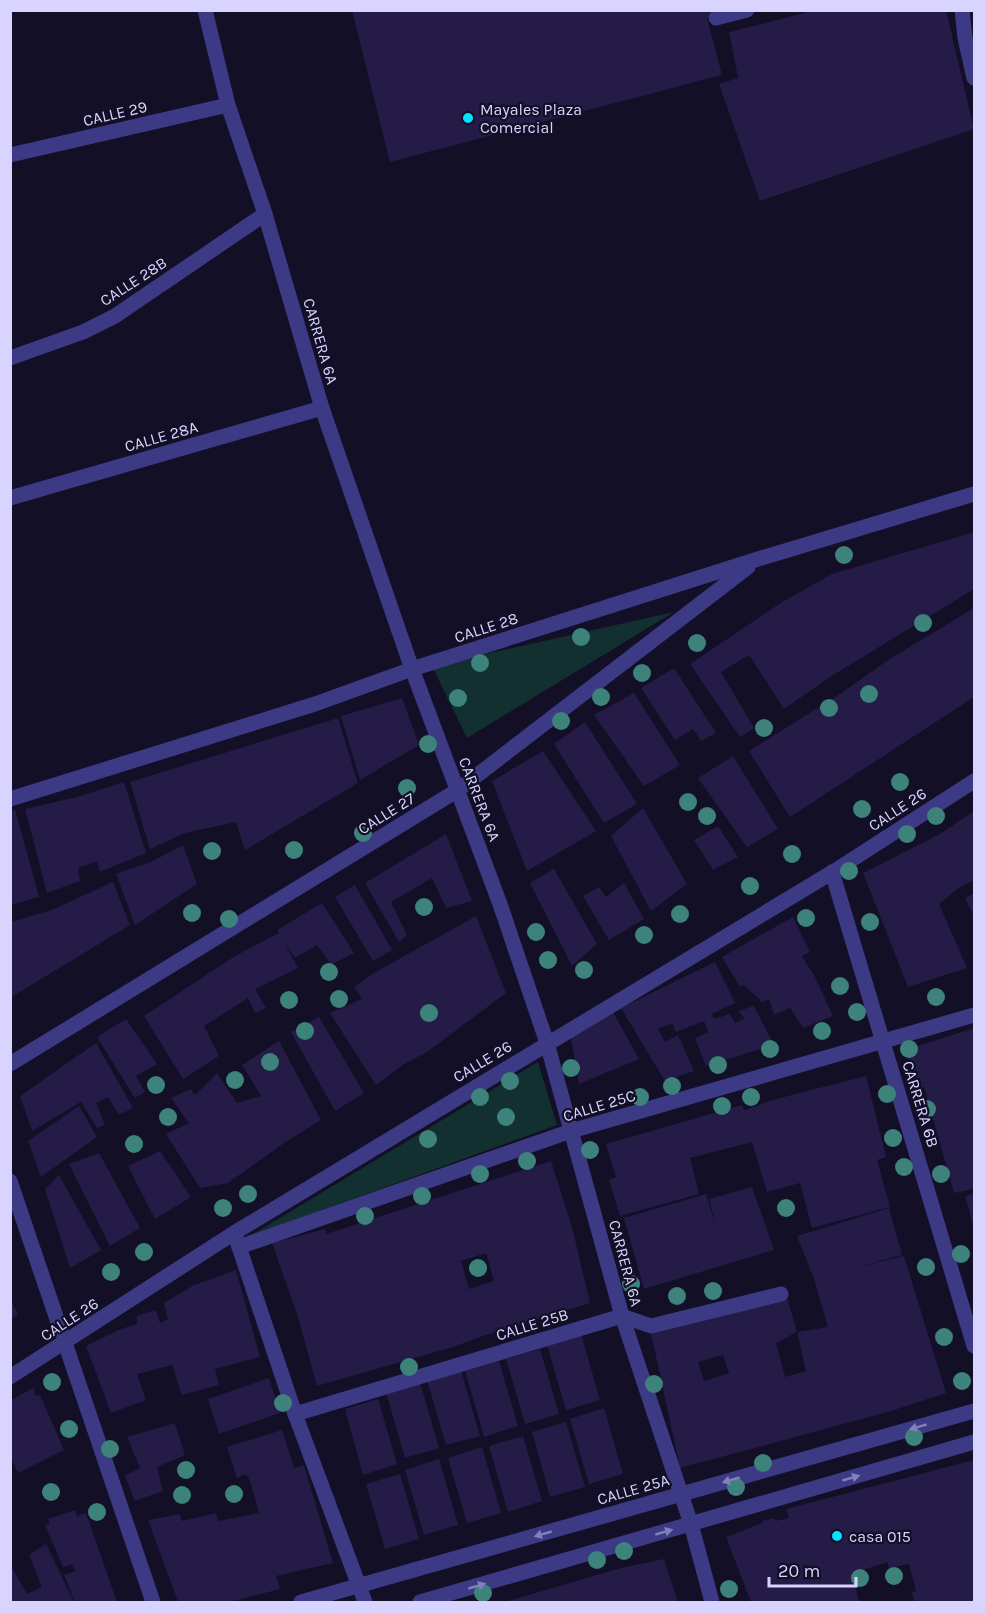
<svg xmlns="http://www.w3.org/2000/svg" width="985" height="1613" viewBox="0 0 985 1613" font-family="Karla,sans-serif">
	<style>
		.green { fill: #12302f }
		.building { fill: #241b47; fill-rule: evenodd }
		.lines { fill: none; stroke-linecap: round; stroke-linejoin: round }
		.minor { stroke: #3d3a85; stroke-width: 15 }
		.tree { fill: #3d827b }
		.oneway { fill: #837fbc }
		.poi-dot { fill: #00e5ff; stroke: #130f26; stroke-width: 2 }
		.labels { text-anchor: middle; stroke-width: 4.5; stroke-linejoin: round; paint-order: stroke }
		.poi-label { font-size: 16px; fill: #d9d4ff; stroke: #130f26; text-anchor: start }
		.street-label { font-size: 16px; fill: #d9d4ff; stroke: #130f26 }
	</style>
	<rect width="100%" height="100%" fill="#130f26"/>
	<g class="green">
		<polygon points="674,612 467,738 432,666"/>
		<polygon points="538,1062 557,1125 248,1237"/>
	</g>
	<g class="building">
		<polygon points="352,10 733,10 733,11 707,18 722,75 390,162"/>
		<polygon points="816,10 946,10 974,129 760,201 719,84 738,78 729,32"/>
		<polygon points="974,532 974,589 830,677 784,709 749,655 721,672 754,728 740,737 690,664 782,602 832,574"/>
		<polygon points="974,608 974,697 790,817 749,751 840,694 888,660"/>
		<polygon points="674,668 716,733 701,741 693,729 675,740 641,688"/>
		<polygon points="634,693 680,765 644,786 594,715"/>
		<polygon points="402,698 419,745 360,780 341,716"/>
		<polygon points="338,718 358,783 245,850 236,822 185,833 150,849 130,782"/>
		<polygon points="585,722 637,804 604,823 554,744"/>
		<polygon points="543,751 596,831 527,871 492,781"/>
		<polygon points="733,756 778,829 747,847 698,778"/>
		<polygon points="124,782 146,853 100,872 97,861 78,868 80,881 47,893 25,809 77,797"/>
		<polygon points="643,808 687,884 651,911 611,836"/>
		<polygon points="15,809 39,897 10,905 10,811"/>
		<polygon points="974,811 974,880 960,887 939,904 967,968 908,987 863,873 940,834"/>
		<polygon points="718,826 738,857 713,870 694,840"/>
		<polygon points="446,834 472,901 446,908 432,878 391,902 407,935 399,942 365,883"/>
		<polygon points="183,845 197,884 135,925 116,874 153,861"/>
		<polygon points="554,869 597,944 572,966 530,883"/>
		<polygon points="113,882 130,925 10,998 10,922 49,911"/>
		<polygon points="624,883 644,919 609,940 583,896 599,887 606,897"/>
		<polygon points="355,885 392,950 373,961 335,897"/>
		<polygon points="974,893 974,917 965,898"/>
		<polygon points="322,903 354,953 331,965 317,945 295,958 284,942 298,968 255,989 266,1008 255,1013 248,998 204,1026 219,1056 183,1079 144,1016 235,956 279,933 277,930"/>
		<polygon points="476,916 506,993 427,1052 404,1064 376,1085 330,1013 362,999 354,987 374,973"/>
		<polygon points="793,917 810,952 802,956 815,977 833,1016 803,1028 790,1008 774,1015 769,999 762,1002 744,985 740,987 722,957"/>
		<polygon points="715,962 735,1003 712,1014 714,1019 730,1014 735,1023 745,1018 738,1011 754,1006 774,1045 706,1066 695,1038 708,1032 704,1021 676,1032 672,1023 658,1029 665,1042 678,1035 694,1071 665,1081 621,1008"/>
		<polygon points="613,1012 639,1059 579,1084 570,1032"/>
		<polygon points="319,1017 364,1093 335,1111 291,1032"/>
		<polygon points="126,1019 157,1064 136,1076 145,1092 135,1098 97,1037"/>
		<polygon points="974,1028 974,1189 954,1193 924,1087 918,1089 906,1050"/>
		<polygon points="279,1041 321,1120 287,1141 228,1183 200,1188 166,1134 189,1123 171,1098 191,1089 195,1095 217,1073 237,1103 261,1096 242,1065"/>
		<polygon points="96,1043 133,1108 119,1115 108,1097 96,1103 105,1125 97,1128 81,1102 32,1131 20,1096"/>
		<polygon points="866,1076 886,1157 877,1160 890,1207 812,1228 800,1183 767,1192 752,1142 690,1158 699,1194 620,1216 609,1180 616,1177 606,1144 742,1105 744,1110 776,1099"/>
		<polygon points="79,1106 97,1137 41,1177 28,1141"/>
		<polygon points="160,1151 191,1197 155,1219 128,1166"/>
		<polygon points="99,1153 140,1228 110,1246 69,1164"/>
		<path d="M551,1161L572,1227L590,1303L483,1336L453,1347L317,1386L297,1314L272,1243L325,1229L326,1234ZM486,1253L494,1281L469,1289L461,1261Z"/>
		<polygon points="59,1175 101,1250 70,1268 45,1189"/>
		<polygon points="752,1187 774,1250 644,1289 624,1218 706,1194 717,1230 709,1199"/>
		<polygon points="974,1194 974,1228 965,1196"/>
		<path d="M889,1208L902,1255L855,1268L904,1256L946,1393L888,1412L680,1468L651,1333L787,1298L797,1332L776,1343L785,1377L806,1371L797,1332L828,1327L814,1279L797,1236ZM723,1355L729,1373L704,1381L698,1362Z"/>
		<polygon points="236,1270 260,1357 215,1369 219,1385 182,1395 172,1365 137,1374 146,1400 111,1413 86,1346 121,1329 137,1324 137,1316 156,1310 160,1323 168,1319 164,1303 194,1285"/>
		<polygon points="10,1298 18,1315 10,1319"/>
		<polygon points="581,1334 600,1400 566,1410 547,1345"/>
		<polygon points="540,1349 559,1414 525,1424 506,1359"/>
		<polygon points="499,1361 518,1426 484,1437 465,1371"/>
		<polygon points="461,1370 480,1436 446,1445 427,1380"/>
		<polygon points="269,1378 280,1413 219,1434 208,1399"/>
		<polygon points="420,1382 439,1448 405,1458 386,1392"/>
		<polygon points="33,1388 36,1396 40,1395 64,1450 18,1473 12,1460 10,1461 10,1401"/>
		<polygon points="378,1399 397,1464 363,1475 345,1409"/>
		<polygon points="604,1408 623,1474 589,1484 570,1419"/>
		<polygon points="566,1422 585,1487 550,1497 532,1432"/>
		<polygon points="175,1423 185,1455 157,1467 163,1491 135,1501 125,1476 140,1468 127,1437"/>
		<polygon points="282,1430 294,1468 304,1465 333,1563 276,1576 280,1589 238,1600 225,1602 178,1602 148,1520 180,1514 182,1521 216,1513 218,1521 259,1513 250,1481 246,1474 237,1478 227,1447"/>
		<polygon points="523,1436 542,1501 508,1512 489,1446"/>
		<polygon points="482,1447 501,1513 467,1523 448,1458"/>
		<polygon points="439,1459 458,1525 424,1535 405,1470"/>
		<polygon points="974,1460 974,1602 914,1602 912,1592 916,1591 909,1564 889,1568 887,1562 863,1570 864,1575 853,1578 859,1602 751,1602 726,1537 762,1523 762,1521 774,1518 775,1521 789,1518 786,1509"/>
		<polygon points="400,1474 419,1539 385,1549 366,1484"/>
		<polygon points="75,1510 77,1516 86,1513 117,1602 75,1602 64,1575 75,1571 72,1564 63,1567 45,1525 50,1524 48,1519"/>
		<polygon points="46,1544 74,1602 10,1602 10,1564 27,1594 42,1587 29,1555"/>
		<polygon points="664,1559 678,1602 505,1602 621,1568"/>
	</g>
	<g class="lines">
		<g class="minor">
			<polyline points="205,10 228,105 265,214 322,408 412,669 500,904 547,1043 622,1316 691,1524 712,1602"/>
			<polyline points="962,10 965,38 974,78"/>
			<polyline points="716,18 747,10"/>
			<polyline points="10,155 228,105"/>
			<polyline points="10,358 83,332 115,316 265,214"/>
			<polyline points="10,498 322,408"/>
			<polyline points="10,799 315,704 412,669 758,559 974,494"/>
			<polyline points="832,872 974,1346"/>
			<polyline points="10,1064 458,790 748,567"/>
			<polyline points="10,1181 153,1602"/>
			<polyline points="236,1238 295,1414 365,1602"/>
			<polyline points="239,1247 571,1131 974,1015"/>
			<polyline points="10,1377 234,1233 836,870 974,781"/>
			<polyline points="295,1414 622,1316 651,1326 781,1294"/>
			<polyline points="301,1602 974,1411"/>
			<polyline points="420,1602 974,1442"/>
		</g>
	</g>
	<g class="tree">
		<circle cx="844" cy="555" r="9"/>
		<circle cx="923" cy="623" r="9"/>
		<circle cx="581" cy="637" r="9"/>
		<circle cx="697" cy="643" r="9"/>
		<circle cx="480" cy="663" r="9"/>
		<circle cx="642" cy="673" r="9"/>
		<circle cx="869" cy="694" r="9"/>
		<circle cx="601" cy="697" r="9"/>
		<circle cx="458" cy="698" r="9"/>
		<circle cx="829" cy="708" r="9"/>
		<circle cx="561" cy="721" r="9"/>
		<circle cx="764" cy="728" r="9"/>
		<circle cx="428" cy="744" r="9"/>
		<circle cx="900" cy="782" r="9"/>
		<circle cx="407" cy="788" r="9"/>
		<circle cx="688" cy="802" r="9"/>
		<circle cx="862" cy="809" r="9"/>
		<circle cx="707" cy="816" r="9"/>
		<circle cx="936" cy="816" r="9"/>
		<circle cx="363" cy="833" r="9"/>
		<circle cx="907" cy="834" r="9"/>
		<circle cx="294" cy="850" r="9"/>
		<circle cx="212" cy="851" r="9"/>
		<circle cx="792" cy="854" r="9"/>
		<circle cx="849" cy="871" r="9"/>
		<circle cx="750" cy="886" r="9"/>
		<circle cx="424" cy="907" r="9"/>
		<circle cx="192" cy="913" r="9"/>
		<circle cx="680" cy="914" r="9"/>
		<circle cx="806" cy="918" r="9"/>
		<circle cx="229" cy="919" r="9"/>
		<circle cx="870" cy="922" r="9"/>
		<circle cx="536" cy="932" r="9"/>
		<circle cx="644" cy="935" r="9"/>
		<circle cx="548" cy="960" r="9"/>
		<circle cx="584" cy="970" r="9"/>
		<circle cx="329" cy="972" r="9"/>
		<circle cx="840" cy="986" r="9"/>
		<circle cx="936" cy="997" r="9"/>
		<circle cx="339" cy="999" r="9"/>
		<circle cx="289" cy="1000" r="9"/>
		<circle cx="857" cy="1012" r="9"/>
		<circle cx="429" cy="1013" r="9"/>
		<circle cx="305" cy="1031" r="9"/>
		<circle cx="822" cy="1031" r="9"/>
		<circle cx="770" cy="1049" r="9"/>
		<circle cx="909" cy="1049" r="9"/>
		<circle cx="270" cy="1062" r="9"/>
		<circle cx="718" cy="1065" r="9"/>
		<circle cx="571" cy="1068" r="9"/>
		<circle cx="235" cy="1080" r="9"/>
		<circle cx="510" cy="1081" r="9"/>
		<circle cx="156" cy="1085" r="9"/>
		<circle cx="672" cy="1086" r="9"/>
		<circle cx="887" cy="1094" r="9"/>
		<circle cx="480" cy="1097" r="9"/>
		<circle cx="640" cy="1097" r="9"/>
		<circle cx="751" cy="1097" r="9"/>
		<circle cx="722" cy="1106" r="9"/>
		<circle cx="927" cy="1109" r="9"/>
		<circle cx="168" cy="1117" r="9"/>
		<circle cx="506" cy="1117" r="9"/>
		<circle cx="893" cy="1138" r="9"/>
		<circle cx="428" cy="1139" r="9"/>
		<circle cx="134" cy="1144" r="9"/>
		<circle cx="590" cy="1150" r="9"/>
		<circle cx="527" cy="1161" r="9"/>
		<circle cx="904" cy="1167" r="9"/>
		<circle cx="480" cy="1174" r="9"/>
		<circle cx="941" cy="1174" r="9"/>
		<circle cx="248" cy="1194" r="9"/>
		<circle cx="422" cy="1196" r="9"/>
		<circle cx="223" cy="1208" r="9"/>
		<circle cx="786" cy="1208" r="9"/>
		<circle cx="365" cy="1216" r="9"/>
		<circle cx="144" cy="1252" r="9"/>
		<circle cx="961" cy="1254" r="9"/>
		<circle cx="926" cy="1267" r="9"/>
		<circle cx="478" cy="1268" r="9"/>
		<circle cx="111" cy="1272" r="9"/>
		<circle cx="631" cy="1284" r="9"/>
		<circle cx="713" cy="1291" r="9"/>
		<circle cx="677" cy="1296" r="9"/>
		<circle cx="944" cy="1337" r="9"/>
		<circle cx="409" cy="1367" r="9"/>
		<circle cx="962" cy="1381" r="9"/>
		<circle cx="52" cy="1382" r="9"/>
		<circle cx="654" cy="1384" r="9"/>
		<circle cx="283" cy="1403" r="9"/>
		<circle cx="69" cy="1429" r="9"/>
		<circle cx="914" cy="1437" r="9"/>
		<circle cx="110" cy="1449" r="9"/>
		<circle cx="763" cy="1463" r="9"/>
		<circle cx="186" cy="1470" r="9"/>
		<circle cx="736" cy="1487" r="9"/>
		<circle cx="51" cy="1492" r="9"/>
		<circle cx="234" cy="1494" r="9"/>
		<circle cx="182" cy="1495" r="9"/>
		<circle cx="97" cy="1512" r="9"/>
		<circle cx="624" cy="1551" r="9"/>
		<circle cx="597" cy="1560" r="9"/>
		<circle cx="894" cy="1576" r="9"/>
		<circle cx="860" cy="1578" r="9"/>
		<circle cx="729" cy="1589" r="9"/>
		<circle cx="483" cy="1593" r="9"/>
	</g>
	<defs><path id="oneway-solid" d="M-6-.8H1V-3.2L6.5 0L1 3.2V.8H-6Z" transform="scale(1.5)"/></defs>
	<g class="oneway">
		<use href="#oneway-solid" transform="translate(918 1427) rotate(164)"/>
		<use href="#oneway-solid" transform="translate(851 1478) rotate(-16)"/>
		<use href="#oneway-solid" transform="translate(731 1480) rotate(164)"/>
		<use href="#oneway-solid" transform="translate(664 1532) rotate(-16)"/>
		<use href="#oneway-solid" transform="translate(543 1534) rotate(164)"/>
		<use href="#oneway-solid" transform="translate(477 1586) rotate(-16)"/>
	</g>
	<g class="poi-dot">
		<circle cx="468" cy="118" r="6"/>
		<circle cx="837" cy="1536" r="6"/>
	</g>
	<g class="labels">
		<g class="poi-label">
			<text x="480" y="115">Mayales Plaza<tspan x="480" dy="18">Comercial</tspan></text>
			<text x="849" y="1542">casa 015</text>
		</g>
		<g class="street-label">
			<text transform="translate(115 113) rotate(-13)" y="6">CALLE 29</text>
			<text transform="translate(133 281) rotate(-33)" y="6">CALLE 28B</text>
			<text transform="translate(321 341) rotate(74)" y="6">CARRERA 6A</text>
			<text transform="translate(161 436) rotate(-16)" y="6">CALLE 28A</text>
			<text transform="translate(486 627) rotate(-18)" y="6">CALLE 28</text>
			<text transform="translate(480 799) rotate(69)" y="6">CARRERA 6A</text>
			<text transform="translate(897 809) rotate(-33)" y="6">CALLE 26</text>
			<text transform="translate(386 813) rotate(-32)" y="6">CALLE 27</text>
			<text transform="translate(482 1061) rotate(-31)" y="6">CALLE 26</text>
			<text transform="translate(921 1104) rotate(73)" y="6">CARRERA 6B</text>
			<text transform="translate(599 1105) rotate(-17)" y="6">CALLE 25C</text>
			<text transform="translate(626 1263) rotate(75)" y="6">CARRERA 6A</text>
			<text transform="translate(69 1319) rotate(-33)" y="6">CALLE 26</text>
			<text transform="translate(532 1324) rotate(-17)" y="6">CALLE 25B</text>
			<text transform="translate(633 1489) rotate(-16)" y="6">CALLE 25A</text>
		</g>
	</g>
	<rect width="985" height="1613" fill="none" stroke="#d9d4ff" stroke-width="24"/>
	<path d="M769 1577v9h87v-9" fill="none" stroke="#d9d4ff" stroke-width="3"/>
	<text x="778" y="1577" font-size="18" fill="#d9d4ff" stroke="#130f26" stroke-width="4.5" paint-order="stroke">20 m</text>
</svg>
